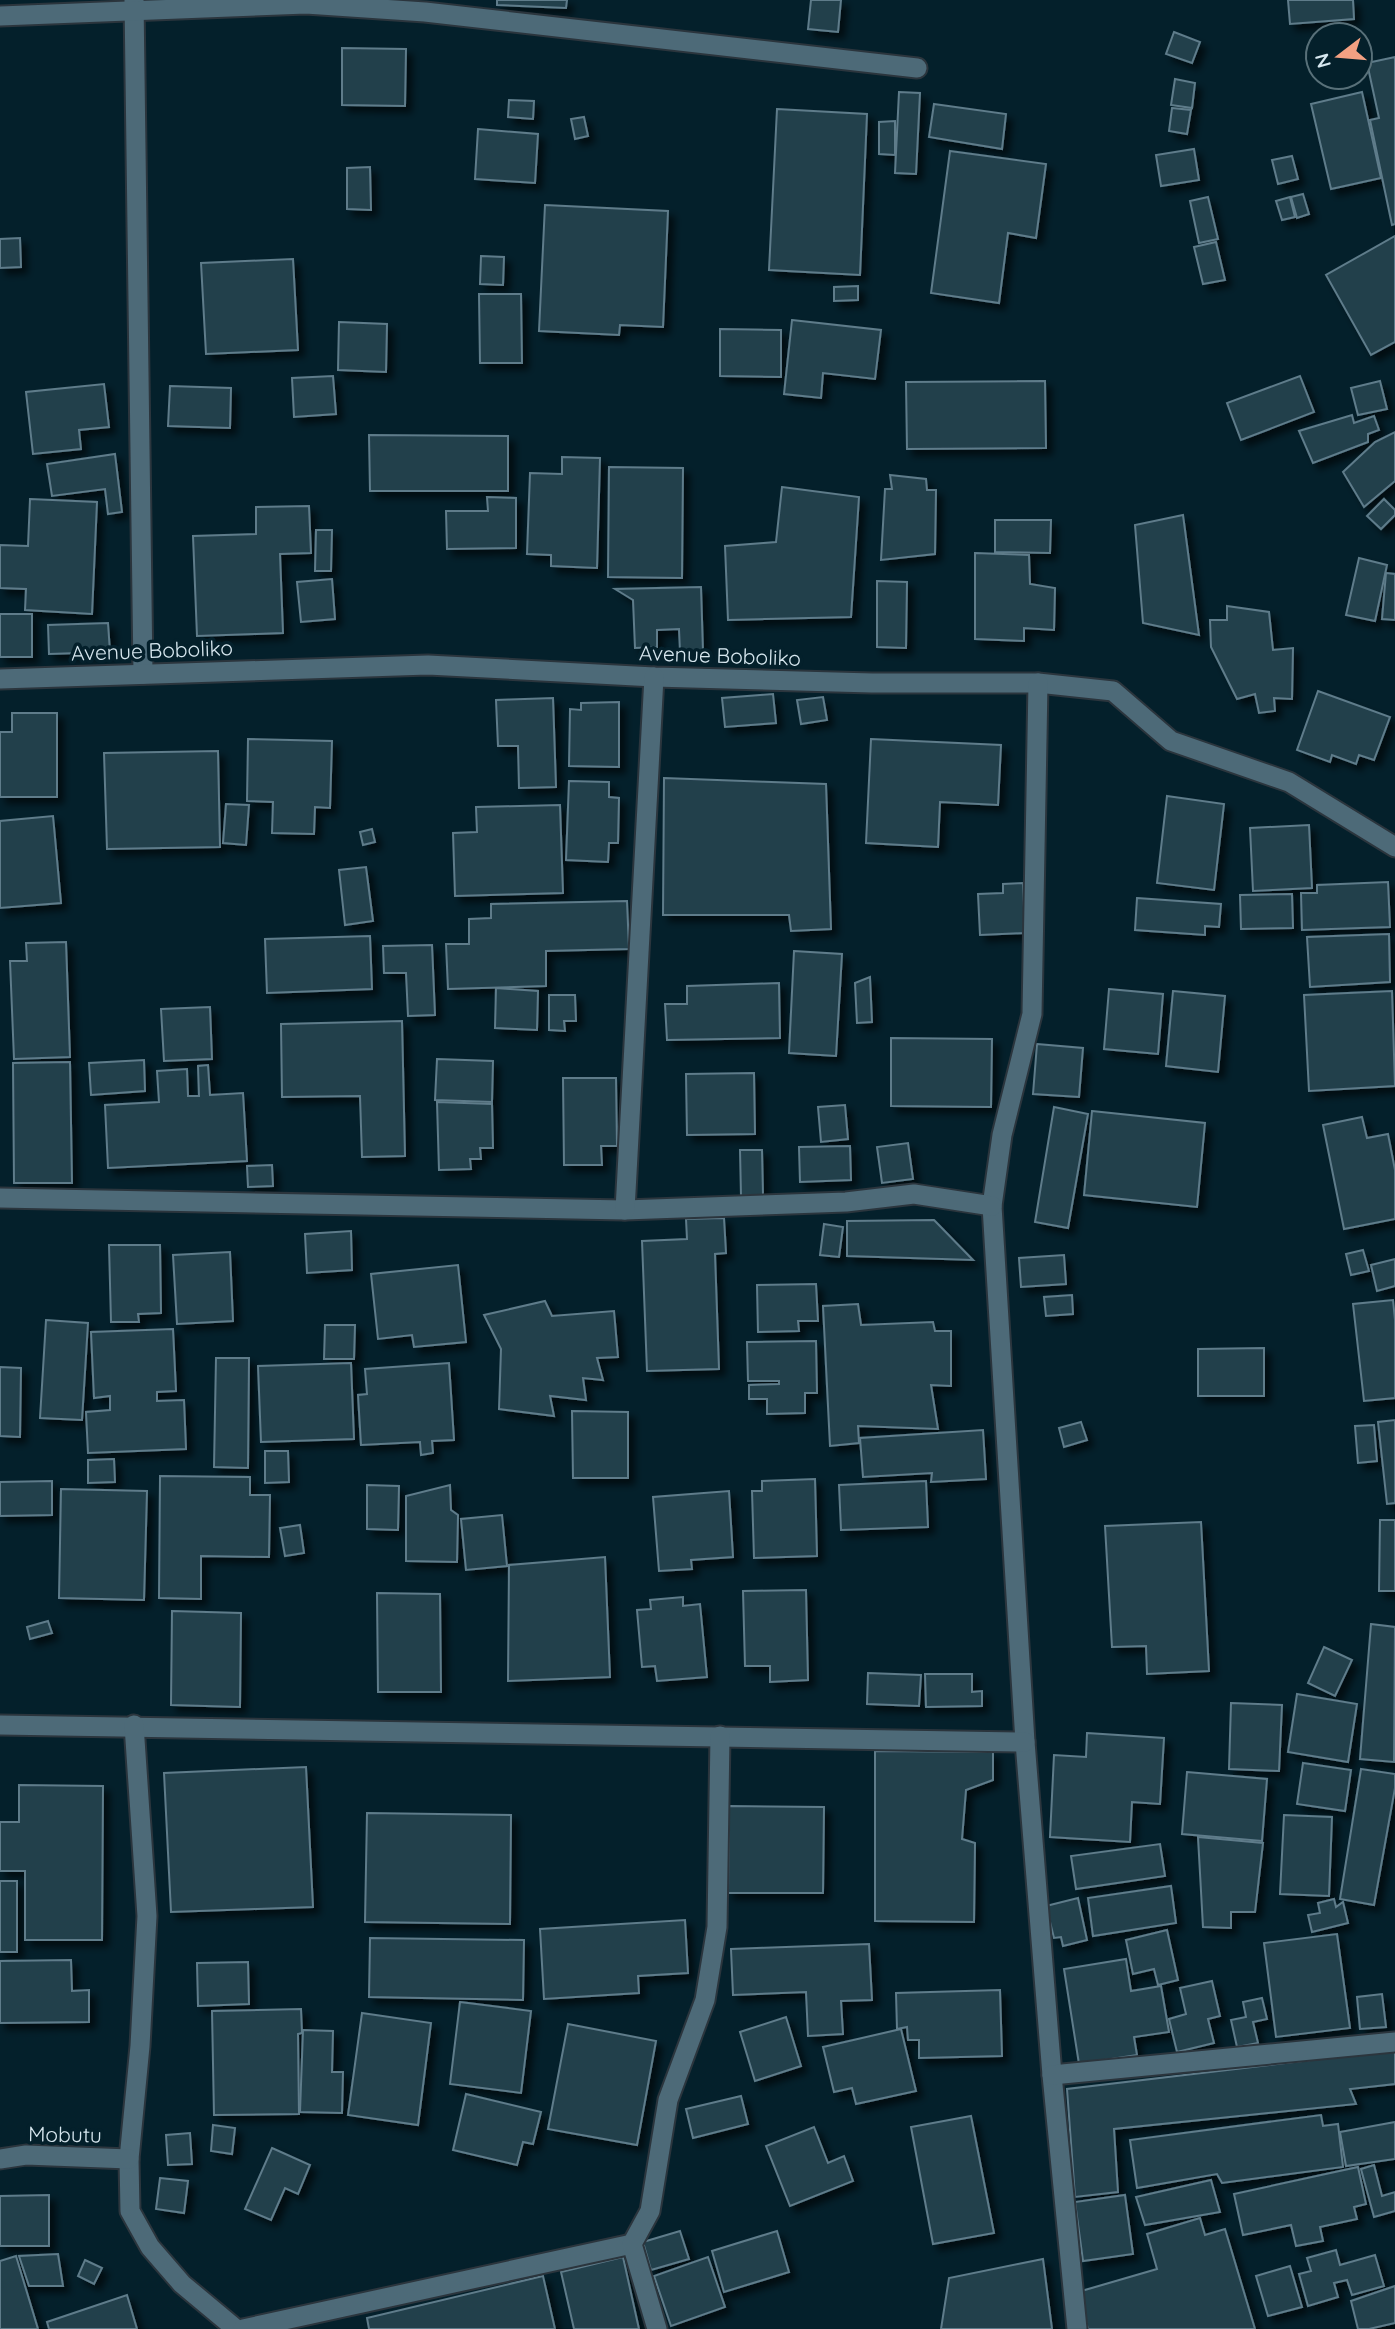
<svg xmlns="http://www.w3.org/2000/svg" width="1395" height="2329" viewBox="0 0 1395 2329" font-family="Quicksand,sans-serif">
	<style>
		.building { fill: #233f4c; stroke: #5e7c8a; stroke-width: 2; filter: url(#shadow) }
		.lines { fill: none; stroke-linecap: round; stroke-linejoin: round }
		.minor-casing { stroke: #2b353d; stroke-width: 23 }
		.minor { stroke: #4d6a78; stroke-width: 19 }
		.labels { text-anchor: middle; stroke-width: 7; stroke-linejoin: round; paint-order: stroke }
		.street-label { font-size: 21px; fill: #d7e7ef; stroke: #04202b }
	</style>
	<defs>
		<filter id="shadow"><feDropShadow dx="6" dy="6" stdDeviation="3.5" flood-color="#0009"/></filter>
	</defs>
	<rect width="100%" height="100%" fill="#04202b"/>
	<g class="building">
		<polygon points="497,0 567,0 566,8 497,5"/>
		<polygon points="811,0 841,0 838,32 808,29"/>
		<polygon points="1288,0 1353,0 1354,19 1290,24"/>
		<polygon points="1174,32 1200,42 1192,63 1166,54"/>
		<polygon points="342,48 406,49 405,106 342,105"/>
		<polygon points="1395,57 1395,224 1392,225 1370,120 1379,118 1367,63"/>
		<polygon points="1175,79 1195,83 1192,108 1171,105"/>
		<polygon points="899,92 920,93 916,174 895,173"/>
		<polygon points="1362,92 1381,178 1331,189 1311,104"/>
		<polygon points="509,100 534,101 533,119 508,117"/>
		<polygon points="934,104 1006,114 1002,149 929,137"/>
		<polygon points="1172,108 1191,110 1187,134 1169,131"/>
		<polygon points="777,109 867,114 860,275 769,270"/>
		<polygon points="584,117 588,136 575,139 571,119"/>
		<polygon points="895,121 895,155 879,154 879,122"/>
		<polygon points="478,129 538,134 535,183 475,179"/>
		<polygon points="1194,149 1199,180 1161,186 1156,155"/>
		<polygon points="950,151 1046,164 1036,238 1008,233 999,303 931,293"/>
		<polygon points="1292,156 1298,179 1278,184 1272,160"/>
		<polygon points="370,167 371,210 347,209 347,168"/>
		<polygon points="1303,194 1309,214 1297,218 1291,197"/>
		<polygon points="1208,197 1218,239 1199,243 1190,201"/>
		<polygon points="1290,197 1295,217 1282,220 1276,201"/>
		<polygon points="545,205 668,211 663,327 620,325 619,335 539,331"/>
		<polygon points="1395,236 1395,342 1371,355 1326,275"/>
		<polygon points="20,238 21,267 0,268 0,239"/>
		<polygon points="1216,242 1225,280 1203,284 1194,247"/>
		<polygon points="481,256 504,257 503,285 480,284"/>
		<polygon points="293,259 298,350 206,354 201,263"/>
		<polygon points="858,286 858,300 834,301 834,287"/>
		<polygon points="479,294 521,294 522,363 480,363"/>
		<polygon points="792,320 881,330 875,379 823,373 821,398 784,394"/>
		<polygon points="339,322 387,324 386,372 338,370"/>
		<polygon points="720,329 781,330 781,377 720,376"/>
		<polygon points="333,376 336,414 294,417 292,378"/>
		<polygon points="1300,376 1314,412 1241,440 1227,403"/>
		<polygon points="1045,381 1046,448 907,449 906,382"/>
		<polygon points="1380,381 1387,409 1358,415 1351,388"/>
		<polygon points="104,384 109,427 79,430 81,449 33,454 26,392"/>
		<polygon points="170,386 231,388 230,428 168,426"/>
		<polygon points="1352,415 1354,423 1374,416 1379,430 1368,434 1368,442 1313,463 1299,431"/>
		<polygon points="1395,432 1395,481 1364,507 1343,472 1375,442"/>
		<polygon points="369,435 508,436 508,491 370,491"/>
		<polygon points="115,454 122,512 108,514 105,489 52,496 47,464"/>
		<polygon points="562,457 600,458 597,568 551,566 551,555 527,554 530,473 562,474"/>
		<polygon points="609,467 683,468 682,578 608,577"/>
		<polygon points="890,475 926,479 927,490 936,490 935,554 881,560 885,489 892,489"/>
		<polygon points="782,487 859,497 851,617 728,620 725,546 776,542"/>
		<polygon points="487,497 516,498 516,548 447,549 446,511 488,511"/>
		<polygon points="30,499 97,502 92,614 25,610 26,589 0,588 0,545 28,546"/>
		<polygon points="1384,499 1395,510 1395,515 1381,529 1367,516"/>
		<polygon points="309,506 311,553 280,554 283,633 197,636 193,536 256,534 256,507"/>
		<polygon points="1183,515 1199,635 1143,623 1135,525"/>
		<polygon points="995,520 1051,520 1050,553 995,552"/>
		<polygon points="316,530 332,530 331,571 315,571"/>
		<polygon points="975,553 1029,555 1030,584 1055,588 1054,630 1024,628 1024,641 975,639"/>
		<polygon points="1359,558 1387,565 1375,621 1346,615"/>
		<polygon points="1386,573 1395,574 1395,620 1382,619"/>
		<polygon points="332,579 335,619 301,622 297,582"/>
		<polygon points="877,581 907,582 906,648 877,647"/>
		<polygon points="701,587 703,652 680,652 679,629 657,630 657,647 635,648 633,600 615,589"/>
		<polygon points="1227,606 1269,612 1273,650 1293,648 1292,699 1274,698 1275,711 1259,713 1255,694 1237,699 1211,647 1210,620 1227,620"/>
		<rect x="0" y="614" width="32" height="43"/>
		<polygon points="108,623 110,652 49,654 48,625"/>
		<polygon points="1318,691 1390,717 1374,760 1359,755 1356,764 1332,755 1330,762 1297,750"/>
		<polygon points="773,694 776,723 725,727 722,698"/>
		<polygon points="823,697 827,720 801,724 797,700"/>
		<polygon points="553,698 556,787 519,788 518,746 498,746 496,700"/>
		<polygon points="619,702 619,767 569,766 570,709 581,710 581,703"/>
		<polygon points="12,713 57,713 57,797 0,797 0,732 12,732"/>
		<polygon points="248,739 332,741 330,808 315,807 314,834 272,833 273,802 247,801"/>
		<polygon points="871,739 1001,745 998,805 940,802 938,847 866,843"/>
		<polygon points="218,751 220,847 107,849 104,753"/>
		<polygon points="664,778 826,784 831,929 791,931 789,915 663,915"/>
		<polygon points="569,781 609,782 609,797 619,798 618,843 609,843 608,862 566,860"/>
		<polygon points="1167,796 1224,804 1214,890 1157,883"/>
		<polygon points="226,804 249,805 246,845 223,843"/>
		<polygon points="560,805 563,893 455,896 453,833 477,832 476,807"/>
		<polygon points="53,816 61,903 0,908 0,821"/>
		<polygon points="1309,825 1312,888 1253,891 1250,828"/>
		<polygon points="372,829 375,842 363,845 360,832"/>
		<polygon points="366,867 373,921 345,925 339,870"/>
		<polygon points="1388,882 1390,927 1302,930 1301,893 1317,893 1317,885"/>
		<polygon points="1023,883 1025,933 980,935 978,894 1003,893 1003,884"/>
		<polygon points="1292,894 1293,928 1241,929 1240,895"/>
		<polygon points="1137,898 1221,904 1219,927 1205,926 1205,935 1135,930"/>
		<polygon points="627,901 629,949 546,951 546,986 448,989 446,944 469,944 469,919 491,918 491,904"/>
		<polygon points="1389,934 1390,982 1310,987 1307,937"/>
		<polygon points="370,936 372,989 267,993 265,939"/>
		<polygon points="66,942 70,1057 14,1059 10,961 27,961 26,943"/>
		<polygon points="432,945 435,1015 408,1016 406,973 384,973 383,946"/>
		<polygon points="794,951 842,954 836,1056 789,1053"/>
		<polygon points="870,977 872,1022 857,1023 855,983"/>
		<polygon points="779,983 780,1038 667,1040 665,1004 687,1004 687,986"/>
		<polygon points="496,988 538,991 537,1030 495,1028"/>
		<polygon points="1109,989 1163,994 1158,1054 1104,1049"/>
		<polygon points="1173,991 1225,996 1218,1072 1166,1066"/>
		<polygon points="1392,991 1395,1086 1309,1091 1304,995"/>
		<polygon points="549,995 575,995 576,1021 564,1021 565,1031 549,1030"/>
		<polygon points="210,1007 212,1059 164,1061 161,1009"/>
		<polygon points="402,1021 405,1156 362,1157 360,1096 282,1097 281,1024"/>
		<polygon points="891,1038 992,1039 991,1107 891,1106"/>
		<polygon points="1037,1044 1083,1048 1079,1097 1033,1094"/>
		<polygon points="437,1059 493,1061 492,1102 435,1100"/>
		<polygon points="144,1060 145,1091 91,1095 89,1063"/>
		<polygon points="70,1062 72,1183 14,1183 13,1063"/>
		<polygon points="208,1065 210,1095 243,1093 247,1161 108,1168 105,1105 159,1102 157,1071 187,1069 188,1096 199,1096 198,1066"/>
		<polygon points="754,1073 755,1134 687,1135 686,1074"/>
		<polygon points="563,1078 616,1078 617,1146 601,1146 602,1165 564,1165"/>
		<polygon points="437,1102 492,1104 493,1148 480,1148 481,1159 470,1159 471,1169 439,1170"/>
		<polygon points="845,1105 848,1139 821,1142 818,1107"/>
		<polygon points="1054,1107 1088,1114 1068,1228 1035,1222"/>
		<polygon points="1092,1111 1205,1123 1197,1207 1084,1195"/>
		<polygon points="1362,1117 1367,1138 1388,1134 1395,1170 1395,1219 1344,1229 1323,1125"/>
		<polygon points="908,1143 913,1179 882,1183 877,1147"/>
		<polygon points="850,1146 851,1180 800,1182 799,1147"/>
		<polygon points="740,1150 762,1150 763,1195 741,1196"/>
		<polygon points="272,1165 273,1186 248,1187 247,1166"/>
		<polygon points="724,1218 726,1253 715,1254 719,1369 647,1371 642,1241 687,1239 686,1219"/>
		<polygon points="934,1220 973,1260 847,1256 847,1221"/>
		<polygon points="824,1224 843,1227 839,1257 820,1255"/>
		<polygon points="351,1231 352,1270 307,1273 305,1234"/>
		<polygon points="109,1245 160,1245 161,1313 138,1314 139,1322 111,1322"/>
		<polygon points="1363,1250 1369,1271 1351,1275 1346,1254"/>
		<polygon points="230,1252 233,1321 177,1324 173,1255"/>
		<polygon points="1064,1255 1066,1284 1021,1287 1019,1258"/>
		<polygon points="1395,1259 1395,1286 1377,1291 1371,1265"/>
		<polygon points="458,1265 466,1342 414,1347 412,1335 378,1339 371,1274"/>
		<polygon points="816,1284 818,1321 798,1321 799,1331 758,1332 757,1285"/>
		<polygon points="1072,1295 1073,1314 1046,1316 1044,1297"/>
		<polygon points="1393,1300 1395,1320 1395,1398 1364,1401 1353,1304"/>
		<polygon points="545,1301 552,1316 614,1311 618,1357 597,1358 603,1380 583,1378 586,1400 550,1396 554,1416 499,1409 501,1349 484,1315"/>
		<polygon points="858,1304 861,1325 933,1322 935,1331 951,1331 951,1386 931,1385 938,1429 858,1426 859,1443 830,1446 823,1306"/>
		<polygon points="46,1320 88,1323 82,1420 40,1418"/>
		<polygon points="325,1325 355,1325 354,1359 324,1359"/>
		<polygon points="173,1329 176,1391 157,1392 157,1401 184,1400 186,1449 88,1453 86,1412 110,1410 110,1396 94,1398 91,1332"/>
		<polygon points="816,1341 817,1393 805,1393 805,1413 767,1414 767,1399 749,1399 749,1385 779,1384 779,1381 748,1381 747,1342"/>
		<polygon points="1264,1348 1264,1396 1198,1396 1198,1349"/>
		<polygon points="216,1358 249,1358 248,1468 214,1467"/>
		<polygon points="351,1363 354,1439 261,1442 258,1366"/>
		<polygon points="449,1363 454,1440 432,1441 433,1453 421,1455 420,1442 361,1445 358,1395 367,1394 365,1369"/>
		<polygon points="0,1367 21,1368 20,1437 0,1436"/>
		<polygon points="572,1411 628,1412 628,1478 573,1478"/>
		<polygon points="1395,1420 1395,1503 1387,1504 1378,1422"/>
		<polygon points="1081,1422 1087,1440 1064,1447 1059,1428"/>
		<polygon points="1374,1425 1377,1461 1358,1463 1355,1426"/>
		<polygon points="983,1430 986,1479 931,1482 932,1473 863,1477 860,1438"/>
		<polygon points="265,1451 288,1451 289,1482 265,1483"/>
		<polygon points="114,1459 115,1482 88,1483 88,1460"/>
		<polygon points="160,1476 250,1477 250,1495 270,1495 269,1557 201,1556 201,1599 159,1598"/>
		<polygon points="815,1479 817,1556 754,1558 752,1491 762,1491 762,1481"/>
		<polygon points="52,1481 52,1515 0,1516 0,1482"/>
		<polygon points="926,1481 928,1527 841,1530 839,1485"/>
		<polygon points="367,1485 399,1486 398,1530 367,1529"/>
		<polygon points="450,1485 451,1510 458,1515 457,1562 406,1561 406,1496"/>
		<polygon points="61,1489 147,1491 144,1600 59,1598"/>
		<polygon points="729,1491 733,1557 691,1560 692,1569 659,1571 653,1497"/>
		<polygon points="502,1515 507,1566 466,1570 461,1519"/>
		<polygon points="1380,1520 1395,1520 1395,1591 1379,1591"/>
		<polygon points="1201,1522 1209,1671 1147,1674 1146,1646 1112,1647 1105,1526"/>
		<polygon points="300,1525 304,1553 285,1556 280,1528"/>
		<polygon points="605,1557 610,1677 508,1681 509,1565"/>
		<polygon points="806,1590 808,1680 770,1682 770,1666 745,1666 743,1591"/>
		<polygon points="377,1593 440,1594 441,1692 378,1692"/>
		<polygon points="683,1597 683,1606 700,1604 707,1677 657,1681 655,1666 642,1667 637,1610 651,1609 650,1600"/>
		<polygon points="172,1611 241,1613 240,1707 171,1705"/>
		<polygon points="48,1621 52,1633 30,1639 27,1627"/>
		<polygon points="1371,1624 1395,1627 1394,1762 1360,1759"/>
		<polygon points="1324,1647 1352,1660 1335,1696 1308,1683"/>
		<polygon points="868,1673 921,1675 919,1706 867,1704"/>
		<polygon points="925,1674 972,1674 972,1692 982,1691 982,1706 926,1707"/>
		<polygon points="1297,1694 1357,1704 1348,1762 1288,1752"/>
		<polygon points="1231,1703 1282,1705 1279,1771 1229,1769"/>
		<polygon points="1087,1733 1164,1738 1160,1804 1132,1802 1130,1842 1050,1837 1054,1755 1086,1757"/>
		<polygon points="875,1751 993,1752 993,1780 966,1790 962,1839 975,1843 974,1922 875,1921"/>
		<polygon points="1303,1763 1351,1770 1345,1811 1297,1804"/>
		<polygon points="306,1767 313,1907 171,1912 164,1773"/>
		<polygon points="1361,1769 1395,1774 1395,1788 1374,1905 1340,1899"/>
		<polygon points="1187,1772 1267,1779 1262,1841 1182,1834"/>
		<polygon points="19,1785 103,1786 102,1940 25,1940 25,1871 0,1871 0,1822 19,1822"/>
		<polygon points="729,1806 824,1807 823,1893 728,1893"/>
		<polygon points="367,1813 511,1815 510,1924 365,1922"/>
		<polygon points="1284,1815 1332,1817 1329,1896 1280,1894"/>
		<polygon points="1198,1837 1263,1843 1255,1912 1231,1912 1231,1928 1203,1927"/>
		<polygon points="1160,1844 1165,1876 1076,1889 1071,1856"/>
		<rect x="0" y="1881" width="17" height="71"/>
		<polygon points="1171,1886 1176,1923 1093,1936 1088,1898"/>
		<polygon points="1078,1898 1087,1940 1063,1946 1061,1937 1054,1938 1046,1906"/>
		<polygon points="1334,1899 1336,1907 1343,1902 1348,1923 1312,1932 1308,1915 1320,1913 1318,1903"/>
		<polygon points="685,1920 688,1973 638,1976 639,1993 544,1999 540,1929"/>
		<polygon points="1167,1930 1178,1980 1158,1985 1154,1969 1133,1974 1126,1940"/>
		<polygon points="1337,1934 1350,2028 1276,2037 1264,1943"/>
		<polygon points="370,1938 524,1940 523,2000 369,1997"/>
		<polygon points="869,1944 872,2000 841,2001 843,2034 808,2036 806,1992 733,1995 731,1949"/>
		<polygon points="1126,1959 1131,1991 1161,1986 1169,2032 1134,2037 1137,2055 1079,2064 1064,1969"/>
		<polygon points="71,1960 72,1991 89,1990 89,2022 0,2023 0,1961"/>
		<polygon points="248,1962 249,2004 198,2006 197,1963"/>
		<polygon points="1212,1981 1220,2016 1208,2019 1214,2043 1177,2052 1169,2019 1186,2014 1180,1988"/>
		<polygon points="1000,1990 1002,2056 919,2058 919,2040 908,2040 907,2027 897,2029 896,1993"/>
		<polygon points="1382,1994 1386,2027 1360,2029 1357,1997"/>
		<polygon points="1262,1998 1267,2019 1253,2022 1258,2043 1237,2047 1231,2020 1246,2017 1243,2002"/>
		<polygon points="460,2002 531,2011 521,2093 450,2084"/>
		<polygon points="301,2009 302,2033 298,2034 299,2114 214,2115 212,2011"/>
		<polygon points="362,2013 431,2023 418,2125 348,2115"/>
		<polygon points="786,2017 801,2066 755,2081 740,2032"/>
		<polygon points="568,2024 656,2041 637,2145 548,2129"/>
		<polygon points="901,2029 916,2091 856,2104 852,2088 834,2092 823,2047"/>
		<polygon points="303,2030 333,2031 332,2072 343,2072 342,2113 300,2112"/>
		<polygon points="1395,2050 1395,2084 1350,2089 1356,2104 1114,2129 1118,2192 1075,2197 1067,2089"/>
		<polygon points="466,2094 541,2112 533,2144 523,2142 517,2165 453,2150"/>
		<polygon points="741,2096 748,2124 693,2138 686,2109"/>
		<polygon points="1321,2115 1323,2126 1338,2124 1343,2167 1222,2183 1217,2174 1137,2188 1130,2140"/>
		<polygon points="971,2116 994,2233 933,2244 911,2127"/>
		<polygon points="1395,2122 1395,2159 1346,2166 1340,2132"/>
		<polygon points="213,2125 235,2128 232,2154 211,2151"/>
		<polygon points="814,2127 828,2163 844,2156 853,2181 790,2206 766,2146"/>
		<polygon points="190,2133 192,2164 168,2165 166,2135"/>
		<polygon points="272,2148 310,2165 298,2194 285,2188 271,2220 245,2209"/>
		<polygon points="1374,2165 1382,2196 1395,2192 1395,2211 1374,2217 1361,2169"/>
		<polygon points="1358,2167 1366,2204 1354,2207 1357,2219 1320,2227 1323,2241 1296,2246 1291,2225 1243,2235 1234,2194"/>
		<polygon points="160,2178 188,2181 184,2213 156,2209"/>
		<polygon points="1211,2180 1220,2212 1145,2225 1136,2197"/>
		<polygon points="49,2195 49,2246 0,2246 0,2196"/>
		<polygon points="1125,2195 1133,2254 1083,2261 1075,2202"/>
		<polygon points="1200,2218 1205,2235 1225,2229 1255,2329 1088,2329 1078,2292 1157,2269 1147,2234"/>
		<polygon points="680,2231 689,2259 651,2270 643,2242"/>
		<polygon points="777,2231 789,2272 724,2292 712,2251"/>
		<polygon points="1336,2250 1340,2265 1375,2255 1384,2286 1352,2295 1347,2280 1334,2283 1338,2297 1308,2306 1299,2274 1311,2271 1307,2258"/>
		<polygon points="58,2254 63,2286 29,2286 19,2256"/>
		<polygon points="16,2256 38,2329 0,2329 0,2261"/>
		<polygon points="623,2257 639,2329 574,2329 561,2272"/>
		<polygon points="708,2257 725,2307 671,2326 654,2276"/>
		<polygon points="1043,2259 1052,2329 941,2329 949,2278"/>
		<polygon points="85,2260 102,2268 94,2284 78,2276"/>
		<polygon points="1290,2266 1302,2307 1268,2316 1256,2276"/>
		<polygon points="543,2276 555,2329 369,2329 367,2318"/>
		<polygon points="1395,2286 1395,2323 1369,2329 1358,2329 1351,2301"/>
		<polygon points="127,2295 137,2329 49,2329 47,2322"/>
	</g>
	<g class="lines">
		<g class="minor-casing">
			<g id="minor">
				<polyline points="134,0 143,674"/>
				<polyline points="0,16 306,4 425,12 917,68"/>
				<polyline points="0,679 428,665 654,677 872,683 1038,683 1113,691 1171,741 1289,782 1395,847"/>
				<polyline points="1038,683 1032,1014 1002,1135 992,1206 1025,1742 1052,2075 1077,2329"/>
				<polyline points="0,1198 625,1210 846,1202 914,1194 992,1206"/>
				<polyline points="625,1210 654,677"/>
				<polyline points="0,1725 1025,1742"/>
				<polyline points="134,1725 147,1916 140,2046 129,2159 130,2211 150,2247 182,2284 236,2329"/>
				<polyline points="1052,2075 1395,2042"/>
				<polyline points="0,2159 26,2155 129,2159"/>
				<polyline points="243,2329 632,2244"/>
				<polyline points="657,2329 632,2244 650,2211 668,2100 705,2000 717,1927 720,1736"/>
			</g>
		</g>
		<use href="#minor" class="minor"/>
	</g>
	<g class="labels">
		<g class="street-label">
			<text transform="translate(152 651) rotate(-2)" y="7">Avenue Boboliko</text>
			<text transform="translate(720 656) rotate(2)" y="7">Avenue Boboliko</text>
			<text transform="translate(65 2135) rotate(1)" y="7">Mobutu</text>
		</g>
	</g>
	<g transform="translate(1339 56) rotate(254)"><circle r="33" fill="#04202b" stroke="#587079" stroke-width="2"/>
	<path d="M0-5L12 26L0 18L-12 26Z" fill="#f3a082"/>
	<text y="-10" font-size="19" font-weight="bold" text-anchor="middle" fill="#d7e7ef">N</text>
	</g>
</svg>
